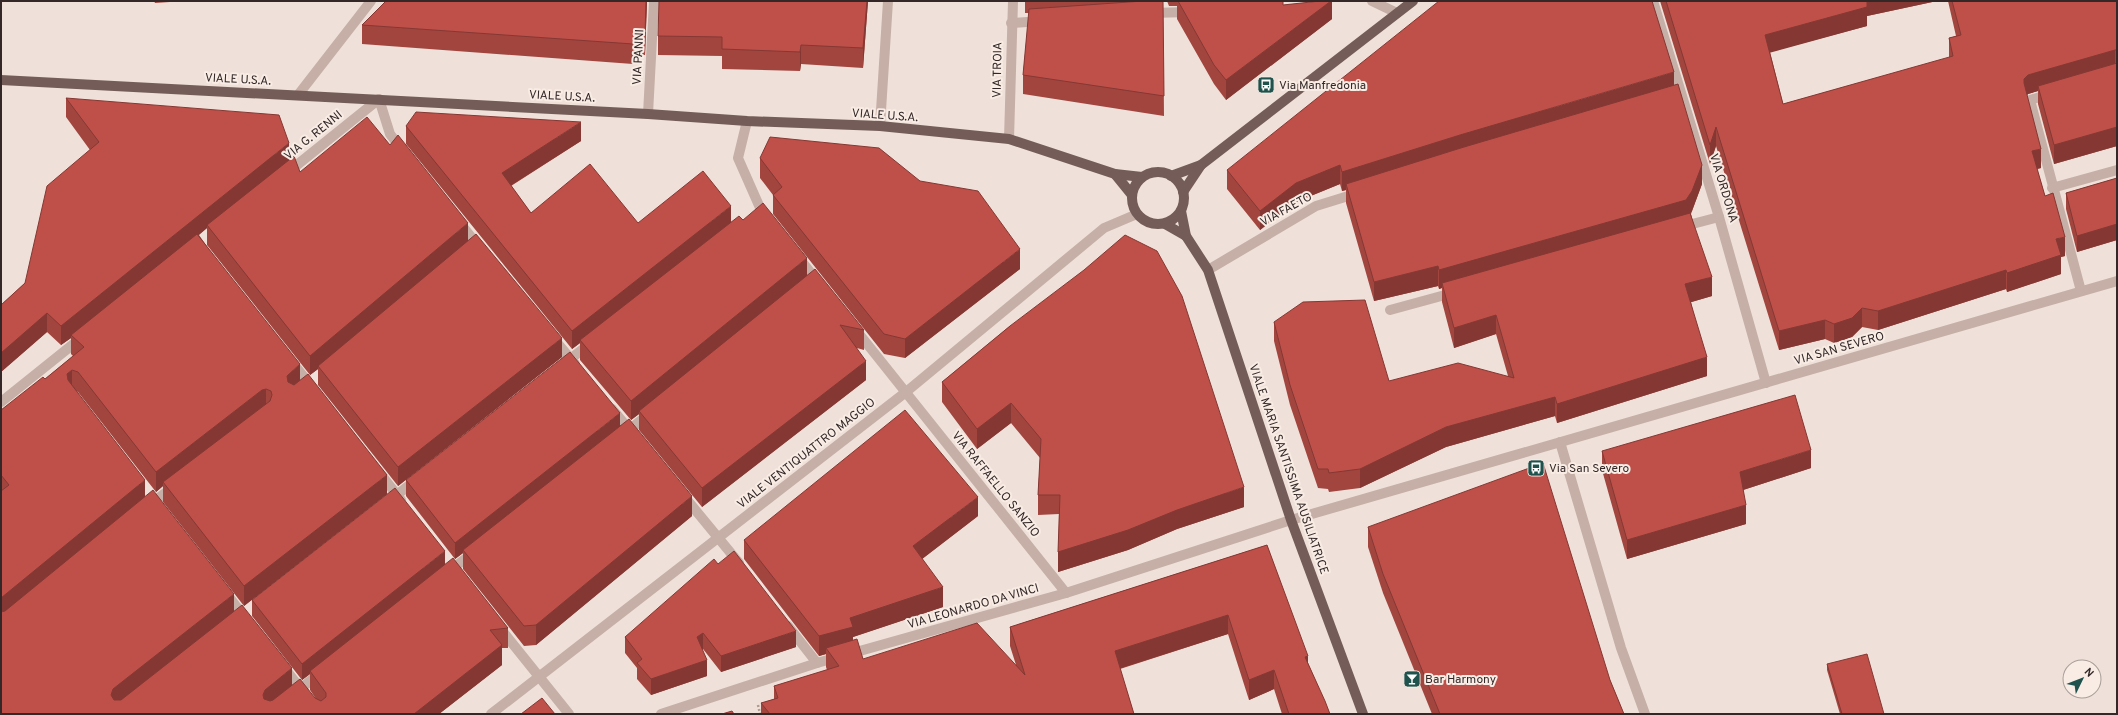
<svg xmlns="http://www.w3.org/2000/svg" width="2118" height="715" viewBox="0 0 2118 715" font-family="Overpass,sans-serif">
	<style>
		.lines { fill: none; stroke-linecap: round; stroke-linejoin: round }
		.path { stroke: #b29991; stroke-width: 2.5; stroke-dasharray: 2 2; stroke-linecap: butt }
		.minor { stroke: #c6afa6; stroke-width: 10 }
		.major { stroke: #745d58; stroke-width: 10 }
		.wall { fill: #a3453f }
		.shaded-wall { fill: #853833 }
		.building { fill: #be5049; stroke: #853833 }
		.labels { text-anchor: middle; stroke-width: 4; stroke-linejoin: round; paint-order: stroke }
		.street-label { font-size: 12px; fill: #332827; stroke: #f8ece5 }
		.poi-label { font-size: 12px; fill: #332827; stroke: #f8ece5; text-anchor: start }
	</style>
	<rect width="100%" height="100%" fill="#efe1d9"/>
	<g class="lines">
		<polyline class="path" points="758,705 760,714"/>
		<g class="minor">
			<polyline points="1372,1 1397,13"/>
			<polyline points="1653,1 1719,217 1766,383"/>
			<polyline points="1150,13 1190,12"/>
			<polyline points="1011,23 1042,21"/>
			<polyline points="2050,94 2030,100 2081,291"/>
			<polyline points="298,95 371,1"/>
			<polyline points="648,114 654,1"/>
			<polyline points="747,121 738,158 761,210 766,217"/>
			<polyline points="880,126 888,1"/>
			<polyline points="1009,139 1013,1"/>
			<polyline points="287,173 379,99 390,134 403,151"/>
			<polyline points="2052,188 2117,170"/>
			<polyline points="460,223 480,248"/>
			<polyline points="1681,227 1719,217"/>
			<polyline points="799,258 819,283"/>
			<polyline points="1208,270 1316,206 1358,193"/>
			<polyline points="1390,310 1456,292"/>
			<polyline points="856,330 1066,593"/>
			<polyline points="553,338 575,364"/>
			<polyline points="292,362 312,387"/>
			<polyline points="565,363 591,343"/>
			<polyline points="1,402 81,338"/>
			<polyline points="612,409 632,433"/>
			<polyline points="624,434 649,414"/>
			<polyline points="1560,442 1621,648 1645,714"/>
			<polyline points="379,472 401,500"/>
			<polyline points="683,495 739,563"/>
			<polyline points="389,501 416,480"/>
			<polyline points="148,506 173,487"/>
			<polyline points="448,572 473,553"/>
			<polyline points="226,593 246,619"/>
			<polyline points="788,626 817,663"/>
			<polyline points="500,628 569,714"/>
			<polyline points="283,666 320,714"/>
			<polyline points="294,694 320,673"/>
			<polyline points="491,714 906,392 1104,228 1137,214"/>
			<polyline points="661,714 817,663 1066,593 1291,520 2117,281"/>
		</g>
		<g class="major">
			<polyline points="1,80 648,114 747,121 880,126 1009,139 1115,174 1142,177"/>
			<circle cx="1158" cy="198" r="26"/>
			<polyline points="1115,174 1132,195"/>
			<polyline points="1171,176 1201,165 1413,1"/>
			<polyline points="1183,192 1201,165"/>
			<polyline points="1181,211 1186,236 1208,270 1291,520 1363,714"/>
			<polyline points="1165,224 1186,236"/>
		</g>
	</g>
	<g class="wall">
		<polygon points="154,1 185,1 155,3"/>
		<polygon points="647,1 645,55 634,55 633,64 362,44 362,25"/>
		<polygon points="868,1 863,68 801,64 800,71 722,69 722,56 658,55 658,36"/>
		<polygon points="1025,1 1163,1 1164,116 1023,94 1023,75 1029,13 1025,13"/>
		<polygon points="1167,1 1283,1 1283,5 1332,1 1332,19 1226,100 1214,84 1177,19 1177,6 1169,6"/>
		<polygon points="1660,1 1937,1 1867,16 1867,26 1770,52 1783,104 1949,58 1949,38 1956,36 1948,1 2117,1 2117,146 2054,164 2038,104 2038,91 2028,94 2027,95 2041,168 2037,169 2045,196 2065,256 2061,257 2061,274 2007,292 2006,289 1878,330 1862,327 1852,337 1834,343 1825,339 1779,350 1716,146 1710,164"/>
		<polygon points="1674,85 1702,184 1692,211 1691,214 1712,296 1691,302 1707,376 1557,423 1555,416 1446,447 1360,488 1329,492 1328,489 1318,488 1290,405 1274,341 1274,322 1389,381 1508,376 1496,334 1454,348 1442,302 1442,288 1439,289 1438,286 1374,301 1346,203 1346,190 1342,191 1340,184 1296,202 1260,230 1227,189 1227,170"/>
		<polygon points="66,98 289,160 300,172 468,240 562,357 398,486 318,385 318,369 310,375 207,245 207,228 199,235 300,380 387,494 244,606 163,502 163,486 156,492 78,392 76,391 145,497 292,685 315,698 316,699 310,690 310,674 302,680 252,616 252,600 445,564 508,628 508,648 502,648 502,665 439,714 1,714 1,410 45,379 73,356 71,354 71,338 61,345 47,332 1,372 1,305 25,283 90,150 66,117"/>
		<polygon points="406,126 581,141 511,186 531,213 638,223 731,222 743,220 807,275 864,330 864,350 857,348 866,380 702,507 639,430 639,414 631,420 580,360 580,343 572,349 406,144"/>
		<polygon points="760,158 1020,269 905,358 884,354 773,214 773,195 760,178"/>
		<polygon points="2117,178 2117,240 2077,252 2066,209 2066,193"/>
		<polygon points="1010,326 1244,507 1177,529 1128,550 1058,572 1059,514 1038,515 1038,495 1040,458 1011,423 977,449 942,402 942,382"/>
		<polygon points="620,425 692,516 536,645 524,646 463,569 463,553 455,559 406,496 406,480"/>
		<polygon points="1602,451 1811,468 1743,490 1746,524 1627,559 1602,470"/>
		<polygon points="978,516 922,559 943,607 853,637 853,640 863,659 1016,665 1010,646 1010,627 1267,545 1308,663 1330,714 1282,714 1274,689 1249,700 1228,634 1120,669 1134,714 761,714 761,703 774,699 774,686 827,670 826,667 826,654 819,656 744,559 744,540"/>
		<polygon points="1368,527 1610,680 1624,714 1432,714 1383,593 1368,547"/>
		<polygon points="718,564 796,647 721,672 703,649 702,650 707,676 651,695 637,679 637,668 625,653 625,637"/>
		<polygon points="1827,664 1884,714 1840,714 1827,670"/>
	</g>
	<g class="shaded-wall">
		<polygon points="646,1 647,1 645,55 645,35"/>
		<polygon points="867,1 868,1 863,68 863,48"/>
		<polygon points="1331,1 1332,1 1332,19 1226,100 1226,80"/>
		<polygon points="1866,1 1937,1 1867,16 1867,26 1765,54 1765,35"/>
		<polygon points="634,35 634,55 633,64 633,44"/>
		<polygon points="801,45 801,64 800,71 800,52"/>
		<polygon points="2115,50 2115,69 2038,86 2038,91 2028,94 2024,98 2024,79 2028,75"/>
		<polygon points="1674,72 1674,91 1346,184 1346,190 1342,191 1342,172 1460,135"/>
		<polygon points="581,122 581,141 502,191 502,173"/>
		<polygon points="1716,127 1716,146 1710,164 1710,145"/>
		<polygon points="2117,127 2117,146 2054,164 2054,145"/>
		<polygon points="289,143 289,163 207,225 207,228 73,336 71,335 71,338 61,345 61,326"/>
		<polygon points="2041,149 2041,168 2032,170 2032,151"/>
		<polygon points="1340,165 1340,184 1296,202 1260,230 1260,211 1296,183"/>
		<polygon points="1702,165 1702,184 1692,211 1686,220 1442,283 1442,288 1439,289 1439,270"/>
		<polygon points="731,206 731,225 580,340 580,343 572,349 572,331"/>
		<polygon points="468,223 468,243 318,366 318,369 310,375 310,356"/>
		<polygon points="2117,224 2117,240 2077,252 2077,236"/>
		<polygon points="2065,237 2065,256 2061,257 2061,274 2007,292 2007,273 2056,239"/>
		<polygon points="1020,249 1020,269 905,358 905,339"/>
		<polygon points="807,258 807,278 639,411 639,414 631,420 631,401"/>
		<polygon points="1438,266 1438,286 1374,301 1374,282"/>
		<polygon points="2006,270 2006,289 1878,330 1878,311"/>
		<polygon points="1712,277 1712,296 1685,304 1685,284"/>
		<polygon points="1862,308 1862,327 1852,337 1834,343 1834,324"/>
		<polygon points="47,313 47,332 1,372 1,353"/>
		<polygon points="1496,315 1496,334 1454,348 1454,328"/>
		<polygon points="1825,320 1825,339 1779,350 1779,331"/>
		<polygon points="562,338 562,357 398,486 398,467"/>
		<polygon points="1707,357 1707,376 1557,423 1557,404"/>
		<polygon points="866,361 866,380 702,507 702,488"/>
		<polygon points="300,364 300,384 287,395 287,376"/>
		<polygon points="72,370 72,390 67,394 67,374"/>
		<polygon points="266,389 266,409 163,482 163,486 156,492 156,472 262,390"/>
		<polygon points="1555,397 1555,416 1446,447 1360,488 1360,469 1446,427"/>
		<polygon points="1011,403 1011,423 977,449 977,429"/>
		<polygon points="620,413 620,428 463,550 463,553 455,559 455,543"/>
		<polygon points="1811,450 1811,468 1740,491 1740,472"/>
		<polygon points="387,475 387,494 244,606 244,586"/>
		<polygon points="145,480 145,500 1,618 1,598"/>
		<polygon points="1244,487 1244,507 1177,529 1128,550 1058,572 1058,552 1177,510"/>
		<polygon points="692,496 692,516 536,645 536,625"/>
		<polygon points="978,497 978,516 913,566 913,546"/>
		<polygon points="1746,505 1746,524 1627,559 1627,540"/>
		<polygon points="445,551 445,567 310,671 310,674 302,680 302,664"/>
		<polygon points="943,587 943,607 853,637 853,646 826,648 826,654 819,656 819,636 850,618"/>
		<polygon points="234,594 234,614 111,714 111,695 113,689"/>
		<polygon points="1228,615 1228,634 1115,670 1115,651"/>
		<polygon points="796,631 796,647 721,672 721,656"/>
		<polygon points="703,633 703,649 697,653 697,637"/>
		<polygon points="502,645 502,665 439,714 414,714"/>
		<polygon points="1308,656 1308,676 1305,657"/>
		<polygon points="707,660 707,676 651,695 651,679"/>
		<polygon points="292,668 292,688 263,714 263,695 265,690"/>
		<polygon points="1274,670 1274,689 1249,700 1249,680"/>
	</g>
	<g class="building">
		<polygon points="386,1 646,1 645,35 634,35 633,44 362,25"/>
		<polygon points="659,1 867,1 863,48 801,45 800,52 722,49 722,37 658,36"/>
		<polygon points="1143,1 1163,1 1164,96 1023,75 1029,9"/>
		<polygon points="1178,1 1283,1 1283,5 1320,1 1331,1 1226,80 1214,65"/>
		<polygon points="1439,1 1652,1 1674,72 1460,135 1342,172 1340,165 1296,183 1260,211 1227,170"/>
		<polygon points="1666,1 1867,1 1867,7 1765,35 1783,104 1953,56 1949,38 1961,35 1952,1 2117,1 2117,50 2115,50 2028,75 2024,79 2024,83 2041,149 2032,151 2045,196 2053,193 2065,237 2056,239 2061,255 2007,273 2006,270 1878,311 1862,308 1852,318 1834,324 1825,320 1779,331 1716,127 1710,145"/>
		<polygon points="2117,63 2117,127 2054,145 2038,86"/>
		<polygon points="1678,84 1702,165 1692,191 1686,200 1439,270 1438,266 1374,282 1346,184 1464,147"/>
		<polygon points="66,98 279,115 289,143 61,326 47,313 1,353 1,305 25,283 47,186 99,142"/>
		<polygon points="416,112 581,122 502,173 531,213 590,164 638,223 703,171 731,206 572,331 406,126"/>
		<polygon points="367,117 390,145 398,135 468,223 310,356 207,225 294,156 300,172"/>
		<polygon points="770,137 879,148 920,181 978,191 1020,249 905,339 884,334 773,195 782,187 760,158"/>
		<polygon points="2117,178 2117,224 2077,236 2066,193"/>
		<polygon points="763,203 807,258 631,401 580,340 739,216 743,220"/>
		<polygon points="1690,213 1712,277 1685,284 1707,357 1557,404 1555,397 1446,427 1360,469 1329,473 1328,469 1318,469 1290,385 1274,322 1303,302 1365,300 1389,381 1458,363 1514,378 1496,315 1454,328 1442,283"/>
		<polygon points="197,234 300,364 287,376 288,382 294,385 308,374 387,475 244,586 163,482 270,401 272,395 271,391 266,389 262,390 156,472 78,372 72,370 67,374 68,380 145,480 1,598 1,491 9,485 1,475 1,410 43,377 45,379 84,347 71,335"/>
		<polygon points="476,234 562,338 398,467 318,366"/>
		<polygon points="1125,235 1157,251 1182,296 1244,487 1177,510 1128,530 1058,552 1060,495 1038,495 1041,439 1011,403 977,429 942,382 1010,326 1084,270"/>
		<polygon points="815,269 864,330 840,325 866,361 702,488 639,411"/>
		<polygon points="570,352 620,413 455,543 406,480"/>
		<polygon points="1795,395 1811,450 1740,472 1746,505 1627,540 1602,451"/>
		<polygon points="905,410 978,497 913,546 943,587 850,618 853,627 819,636 744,540"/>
		<polygon points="629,419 692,496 536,625 524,626 463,550"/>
		<polygon points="1543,463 1610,680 1624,714 1440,714 1383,574 1368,527"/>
		<polygon points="395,488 445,551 302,664 252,600"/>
		<polygon points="153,490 234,594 113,689 111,695 114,700 121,700 242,605 292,668 265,690 263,695 264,699 270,701 273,700 300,679 315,698 321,701 326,697 326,693 310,671 453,558 508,628 490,630 502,645 414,714 1,714 1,612 5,611"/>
		<polygon points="1267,545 1308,656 1305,657 1325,701 1330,714 1289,714 1274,670 1249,680 1228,615 1115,651 1134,714 770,714 761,703 778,698 774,686 839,666 826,648 857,639 863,659 977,623 1025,675 1010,627"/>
		<polygon points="734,551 796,631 721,656 703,633 697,637 707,660 651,679 637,663 642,659 625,637 714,559 718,564"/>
		<polygon points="1867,654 1884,714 1842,714 1827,664"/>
		<polygon points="542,698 555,714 521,714"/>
		<polygon points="732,711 734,714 722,714"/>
	</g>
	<defs>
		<g id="bus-square" transform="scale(0.9)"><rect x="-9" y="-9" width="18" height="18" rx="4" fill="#1f524c" stroke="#f8ece5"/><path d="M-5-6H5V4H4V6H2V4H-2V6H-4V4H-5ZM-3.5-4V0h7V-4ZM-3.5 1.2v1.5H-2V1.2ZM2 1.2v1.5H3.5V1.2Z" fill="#fff"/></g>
		<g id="bar-square" transform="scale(0.9)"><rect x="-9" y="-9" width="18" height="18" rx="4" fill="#1f524c" stroke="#f8ece5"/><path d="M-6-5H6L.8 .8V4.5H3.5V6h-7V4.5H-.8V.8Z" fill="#fff"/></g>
	</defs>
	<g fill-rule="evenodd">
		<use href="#bus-square" x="1266" y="85"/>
		<use href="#bus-square" x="1536" y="468"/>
		<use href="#bar-square" x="1412" y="679"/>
	</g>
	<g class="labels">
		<g class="street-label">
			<text transform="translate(638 57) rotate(-87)" y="4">VIA PANNI</text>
			<text transform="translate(997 70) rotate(-89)" y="4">VIA TROIA</text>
			<text transform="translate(238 79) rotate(3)" y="4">VIALE U.S.A.</text>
			<text transform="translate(562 96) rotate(3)" y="4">VIALE U.S.A.</text>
			<text transform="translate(885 115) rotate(4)" y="4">VIALE U.S.A.</text>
			<text transform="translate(313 135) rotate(-39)" y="4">VIA G. RENNI</text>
			<text transform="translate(1724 188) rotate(73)" y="4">VIA ORDONA</text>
			<text transform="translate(1286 209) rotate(-29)" y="4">VIA FAETO</text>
			<text transform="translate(1839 348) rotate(-16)" y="4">VIA SAN SEVERO</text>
			<text transform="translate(806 453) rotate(-38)" y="4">VIALE VENTIQUATTRO MAGGIO</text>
			<text transform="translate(1289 469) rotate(71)" y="4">VIALE MARIA SANTISSIMA AUSILIATRICE</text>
			<text transform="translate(996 484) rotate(51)" y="4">VIA RAFFAELLO SANZIO</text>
			<text transform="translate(973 606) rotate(-16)" y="4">VIA LEONARDO DA VINCI</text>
		</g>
		<g class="poi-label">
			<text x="1279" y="89">Via Manfredonia</text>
			<text x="1549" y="472">Via San Severo</text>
			<text x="1425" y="683">Bar Harmony</text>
		</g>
	</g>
	<rect width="2118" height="715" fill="none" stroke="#332827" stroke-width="4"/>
	<g transform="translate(2082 679) rotate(47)"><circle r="19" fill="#f8ece5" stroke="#a99e99"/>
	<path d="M0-3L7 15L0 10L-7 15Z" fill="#1f524c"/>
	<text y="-6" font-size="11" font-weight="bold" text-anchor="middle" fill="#332827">N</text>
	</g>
</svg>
